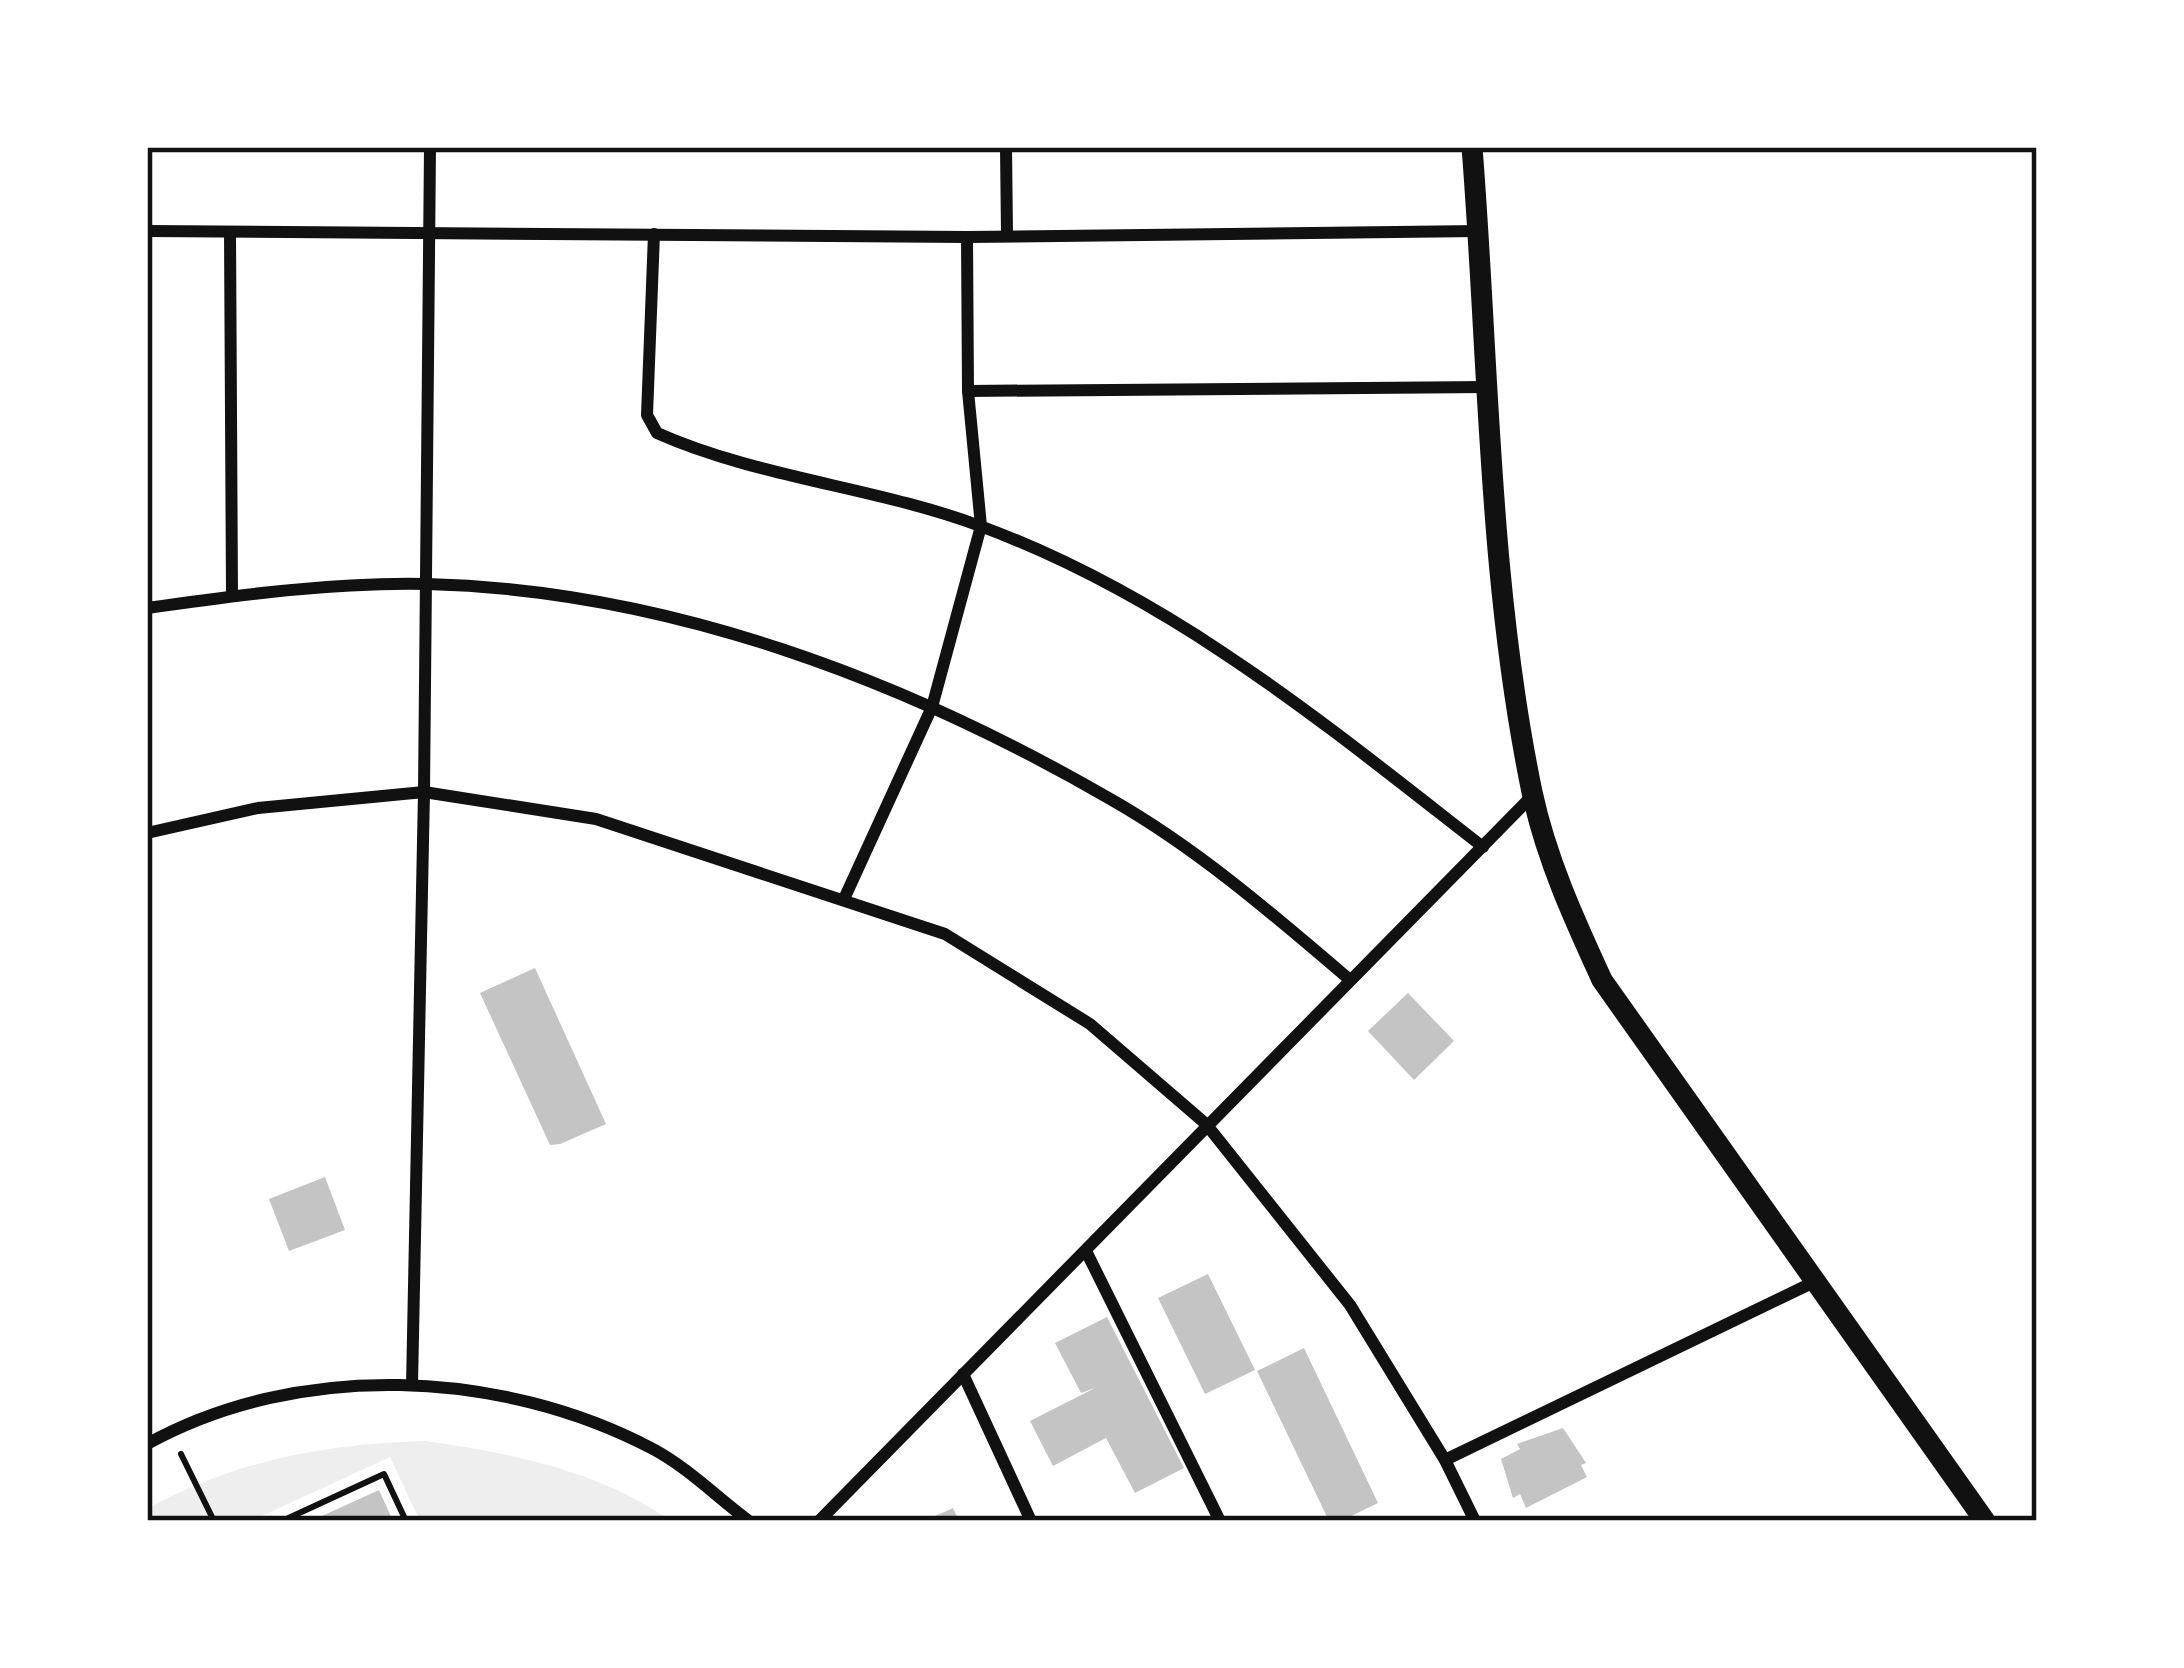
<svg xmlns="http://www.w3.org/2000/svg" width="2184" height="1668" viewBox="0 0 2184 1668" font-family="Mulish,sans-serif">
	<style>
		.green { fill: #eee }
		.building { fill: #c4c4c4 }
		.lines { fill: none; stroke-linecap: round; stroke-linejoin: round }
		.path { stroke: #111; stroke-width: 6 }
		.minor { stroke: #111; stroke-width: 12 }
		.tertiary { stroke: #111; stroke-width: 21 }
		.neatline { fill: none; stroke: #111; stroke-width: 4.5 }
	</style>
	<rect width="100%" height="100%" fill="#fff"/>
	<path class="green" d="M425,1441C511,1453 598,1470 671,1521H420L390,1457L251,1521H147V1509C236,1460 325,1444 425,1441Z"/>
	<g class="building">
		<polygon points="535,968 606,1124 560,1144 550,1145 480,993"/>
		<polygon points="1408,993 1454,1041 1414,1080 1368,1031"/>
		<polygon points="325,1177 345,1230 289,1251 269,1199"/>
		<polygon points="1208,1274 1255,1370 1205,1394 1158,1298"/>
		<polygon points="1107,1317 1184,1468 1135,1493 1106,1438 1053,1466 1030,1421 1095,1388 1081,1393 1055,1343"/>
		<polygon points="1304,1348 1378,1503 1341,1521 1329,1521 1257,1371"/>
		<polygon points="1563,1428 1586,1463 1581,1465 1587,1477 1526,1508 1520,1494 1513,1498 1501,1459 1520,1449 1517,1444"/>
		<polygon points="379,1490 393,1521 311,1521"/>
		<polygon points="953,1508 959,1521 924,1521"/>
	</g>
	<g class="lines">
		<g class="path">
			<polyline points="181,1454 214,1521"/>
			<polyline points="282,1521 384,1474 406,1521"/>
		</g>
		<g class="minor">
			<polyline points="1006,147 1007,234"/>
			<polyline points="147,231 967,237 1479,231"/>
			<polyline points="230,232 232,596"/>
			<path d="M654,234L647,415L657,433C758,478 876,487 980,526C1171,596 1325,724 1483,847"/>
			<polyline points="968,391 1488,387"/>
			<path d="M147,608C238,595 335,582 427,584C668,590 905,680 1112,800C1198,849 1275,916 1350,980"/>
			<polyline points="147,833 258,808 424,792 596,819 945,934 1090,1024 1206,1124 1350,1305 1445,1460 1475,1521"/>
			<polyline points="844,899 932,707 981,526 968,391 967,237"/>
			<polyline points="1086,1251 1220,1521"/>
			<polyline points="963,1374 1031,1521"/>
			<polyline points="412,1385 424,792 430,147"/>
			<path d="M147,1444C299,1360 501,1369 653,1449C687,1467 718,1498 749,1521"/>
			<polyline points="1445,1460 1814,1282"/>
			<polyline points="819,1521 1533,795"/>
		</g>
		<path class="tertiary" d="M1472,147C1489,362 1488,580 1532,792C1546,858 1574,919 1602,980L1985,1521"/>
	</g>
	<rect width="2184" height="1668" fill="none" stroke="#ffffff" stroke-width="300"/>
	<rect x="150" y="150" width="1884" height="1368" class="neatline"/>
</svg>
